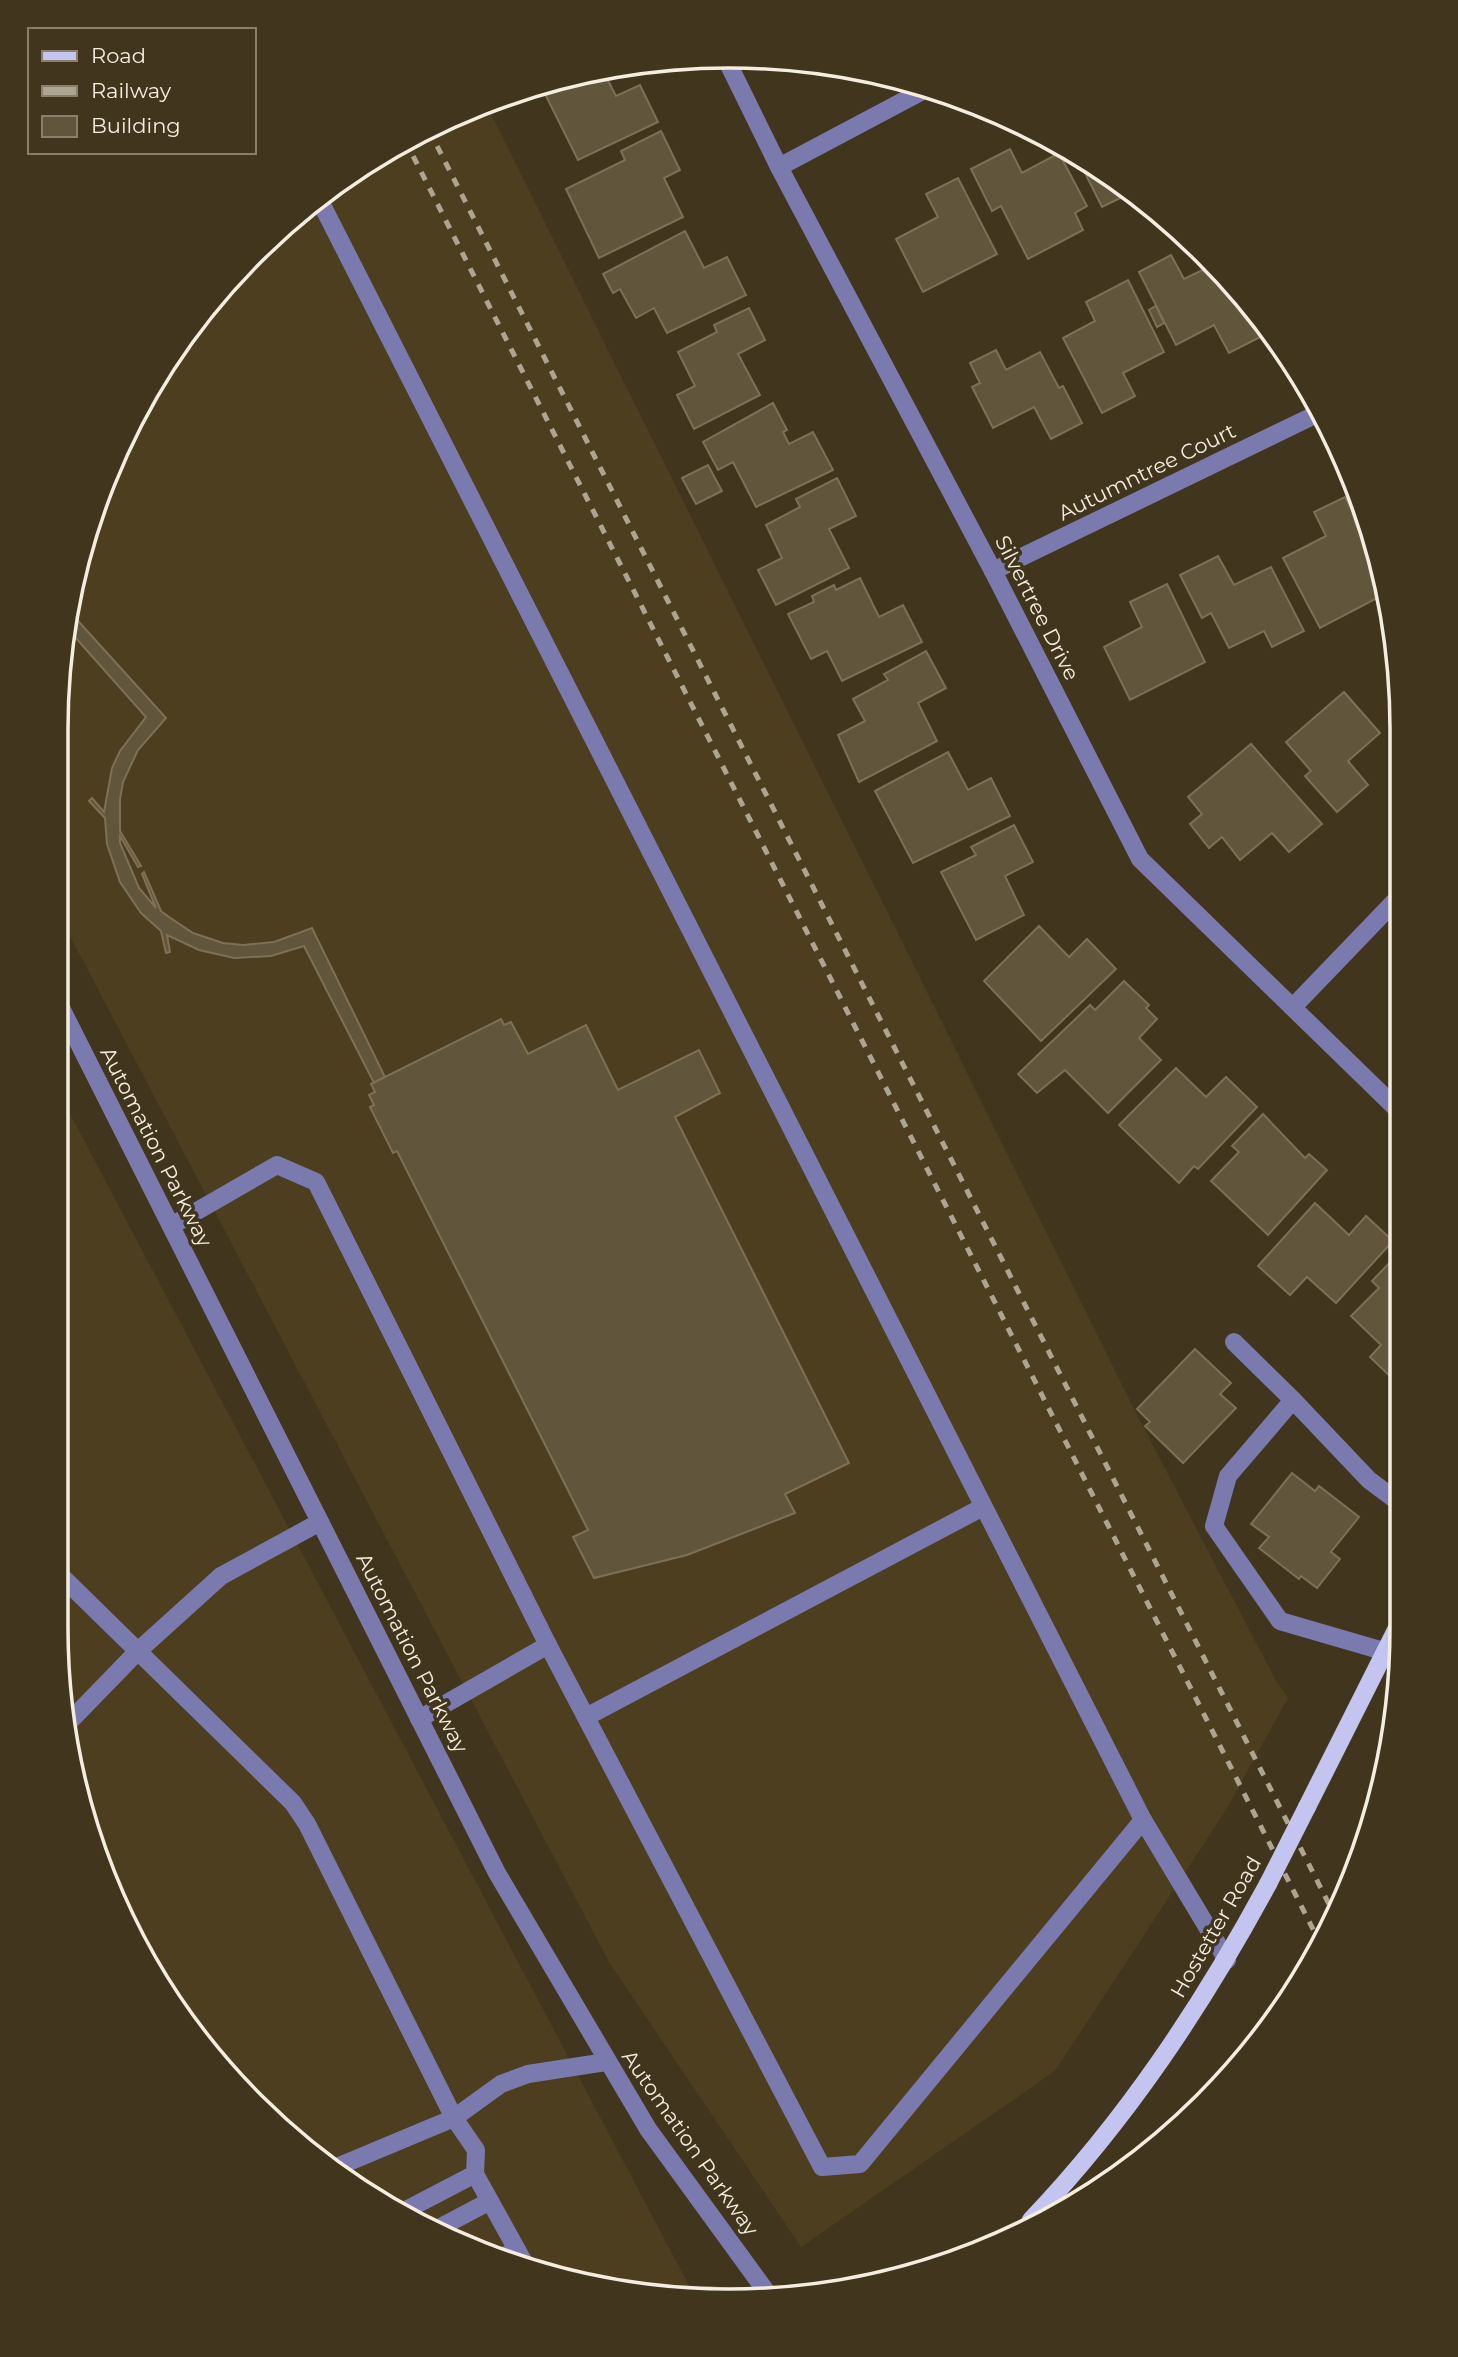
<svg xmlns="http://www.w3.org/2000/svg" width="1458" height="2357" viewBox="0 0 1458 2357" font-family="Montserrat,sans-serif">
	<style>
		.built { fill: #4d3e1f }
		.building { fill: #61553b; stroke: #7d7056; stroke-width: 2 }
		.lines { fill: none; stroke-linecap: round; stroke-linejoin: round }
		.minor { stroke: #7a7aaf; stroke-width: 18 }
		.major { stroke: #c3c4f0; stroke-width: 18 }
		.rail { stroke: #aea492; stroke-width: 5; stroke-dasharray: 9 9; stroke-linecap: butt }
		.major-bridge { stroke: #c3c4f0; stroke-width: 18 }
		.labels { text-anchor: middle; stroke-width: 7; stroke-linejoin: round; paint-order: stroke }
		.street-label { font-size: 21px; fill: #f5eddf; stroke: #41351d }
		.rim { fill: none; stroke: #f5eddf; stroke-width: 3.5 }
	</style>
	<rect width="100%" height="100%" fill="#41351d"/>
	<g class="built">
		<polygon points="486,104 1134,1409 1275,1679 1288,1698 1226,1810 1055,2071 801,2247 609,1962 60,917 62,642 107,472 195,320 285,223 392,146"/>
		<polygon points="59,1093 694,2295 513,2265 320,2162 195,2037 92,1844 56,1628"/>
	</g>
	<g class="building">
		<polygon points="603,71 616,96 640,85 658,122 578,160 541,86"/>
		<polygon points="661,131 680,170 664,178 683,217 599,258 566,189 625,160 621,151"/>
		<polygon points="1010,149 1022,173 1059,153 1087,206 1075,213 1083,230 1028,259 1001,206 992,211 971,169"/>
		<polygon points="1070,152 1133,192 1102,207 1082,167 1078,169"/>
		<polygon points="958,178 997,254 923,292 896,239 938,217 926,194"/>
		<polygon points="685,231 704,268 727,257 746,295 667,333 654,308 636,318 620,289 613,293 603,274"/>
		<polygon points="1171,255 1184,279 1213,265 1230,281 1238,295 1241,294 1266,334 1229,353 1214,325 1176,345 1139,272"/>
		<polygon points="1128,280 1164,352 1123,373 1135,396 1102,413 1063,338 1095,321 1086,302"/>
		<polygon points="1156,306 1164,323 1157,327 1149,310"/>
		<polygon points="749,308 765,340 738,354 760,395 694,429 677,395 695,386 678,352 717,332 714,325"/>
		<polygon points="996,350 1006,370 1040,352 1059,388 1063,386 1082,423 1051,439 1034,407 993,428 972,387 980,383 970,363"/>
		<polygon points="773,403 787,430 783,432 789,444 813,432 833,470 756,507 733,462 718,470 703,442"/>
		<polygon points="708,465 722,491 696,504 682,478"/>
		<polygon points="837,478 856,516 829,529 849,568 776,605 758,570 782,558 766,525 800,507 796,499"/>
		<polygon points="1345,497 1375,555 1383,595 1320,628 1283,558 1326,536 1314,512"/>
		<polygon points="1218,556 1234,585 1271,567 1304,631 1272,647 1264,631 1229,648 1211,613 1202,618 1180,575"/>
		<polygon points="860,578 879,617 903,605 922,642 842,681 827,651 811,659 788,614 814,602 812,596 834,585 836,590"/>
		<polygon points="1167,584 1205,662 1130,700 1104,647 1142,627 1130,602"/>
		<polygon points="70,612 166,718 138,750 123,782 120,799 120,831 141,866 138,867 120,836 120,843 139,888 156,908 142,874 144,872 161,911 169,917 193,933 223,943 243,945 274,942 312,928 385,1077 374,1083 304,946 271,956 234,958 199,950 167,935 170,952 166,953 161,931 141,913 120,882 107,844 105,818 89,801 92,798 104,812 112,768 120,751 146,717 66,627"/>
		<polygon points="926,651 946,688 918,703 937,741 859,782 838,735 865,721 853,699 888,680 884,674"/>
		<polygon points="1344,692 1380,733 1348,761 1368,785 1337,812 1305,776 1311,771 1286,742"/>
		<polygon points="1251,744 1322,824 1289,852 1272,833 1240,860 1222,837 1209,848 1190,824 1202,814 1188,797"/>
		<polygon points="948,752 968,790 991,778 1010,816 913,863 875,791"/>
		<polygon points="1014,825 1033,862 1005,876 1024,915 976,940 941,872 976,855 971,847"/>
		<polygon points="1039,926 1069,957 1087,939 1116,969 1041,1041 984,981"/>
		<polygon points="1124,981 1149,1005 1146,1008 1157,1019 1139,1038 1161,1060 1108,1113 1065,1070 1037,1093 1018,1074 1090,1005 1095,1010"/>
		<polygon points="501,1019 504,1025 511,1022 528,1054 586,1025 618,1090 699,1050 720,1093 675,1117 849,1463 785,1494 795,1513 687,1555 594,1578 573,1537 588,1530 397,1151 393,1153 370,1107 374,1105 369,1095 375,1092 371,1084"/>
		<polygon points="1176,1068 1206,1097 1226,1077 1257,1107 1198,1169 1194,1166 1179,1183 1119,1125"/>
		<polygon points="1263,1114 1305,1158 1309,1154 1327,1170 1268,1235 1211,1181 1239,1152 1232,1146"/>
		<polygon points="1315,1203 1349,1235 1366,1216 1393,1241 1336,1303 1307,1277 1290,1295 1258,1266"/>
		<polygon points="1398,1254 1398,1378 1395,1381 1370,1357 1381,1345 1351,1316 1379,1288 1372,1281"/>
		<polygon points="1195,1349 1231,1383 1220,1394 1236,1408 1183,1463 1145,1426 1150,1422 1137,1409"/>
		<polygon points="1292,1473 1315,1491 1319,1486 1359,1517 1331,1552 1340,1559 1317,1588 1301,1576 1299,1579 1259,1548 1269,1537 1251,1524"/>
	</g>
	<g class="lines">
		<g class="minor">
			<polyline points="726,59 779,167 993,571 1140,859 1399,1111"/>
			<polyline points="779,167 928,88"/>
			<polyline points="319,199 1143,1820 1227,1960"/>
			<polyline points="993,571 1321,412"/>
			<polyline points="60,1006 497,1873 648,2129 768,2294"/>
			<polyline points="1293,1007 1394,902"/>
			<polyline points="171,1226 277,1165 316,1182 548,1645 822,2167 860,2164 1143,1820"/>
			<polyline points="1234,1342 1293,1400 1228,1476 1214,1526 1280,1621 1397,1655"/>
			<polyline points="1293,1400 1369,1480 1397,1501"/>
			<polyline points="56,1571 293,1803 307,1824 454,2118 476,2150 475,2174 408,2209"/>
			<polyline points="586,1717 983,1507"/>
			<polyline points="419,1719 548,1645"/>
			<polyline points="71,1720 138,1651 221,1576 320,1522"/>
			<polyline points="332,2169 454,2118 501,2084 528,2074 606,2062"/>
			<polyline points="475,2174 527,2268"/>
			<polyline points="441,2227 490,2201"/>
			<polyline points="500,2258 517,2250"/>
		</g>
		<g class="major">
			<polyline points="1307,1807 1397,1628"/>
			<path d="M1031,2220C1127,2119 1202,2006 1268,1884"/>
		</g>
		<g class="rail">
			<polyline points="429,130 1334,1914"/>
			<polyline points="405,140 1319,1941"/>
		</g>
		<polyline class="major-bridge" points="1268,1884 1307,1807"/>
	</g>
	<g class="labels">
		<g class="street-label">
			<text transform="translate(1147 472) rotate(-26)" y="7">Autumntree Court</text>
			<text transform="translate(1037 608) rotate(63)" y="7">Silvertree Drive</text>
			<text transform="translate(156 1147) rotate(63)" y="7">Automation Parkway</text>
			<text transform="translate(412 1653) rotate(63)" y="7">Automation Parkway</text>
			<text transform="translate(1216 1927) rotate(-60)" y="7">Hostetter Road</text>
			<text transform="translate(690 2143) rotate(55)" y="7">Automation Parkway</text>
		</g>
	</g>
	<path d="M0 0H1458V2357H0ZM729 68H729A661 661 0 0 1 1390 729V1628A661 661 0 0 1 729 2289H729A661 661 0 0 1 68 1628V729A661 661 0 0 1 729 68Z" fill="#41351d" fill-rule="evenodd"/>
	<path class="rim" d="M729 68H729A661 661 0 0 1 1390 729V1628A661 661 0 0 1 729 2289H729A661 661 0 0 1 68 1628V729A661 661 0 0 1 729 68Z"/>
	<rect x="28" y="28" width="228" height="126" fill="#41351d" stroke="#897f6b" stroke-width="2"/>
	<rect x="42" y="51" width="35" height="10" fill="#c3c4f0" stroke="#897f6b" stroke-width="2"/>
	<text x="91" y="63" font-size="21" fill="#f5eddf">Road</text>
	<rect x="42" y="86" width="35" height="10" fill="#aea492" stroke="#897f6b" stroke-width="2"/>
	<text x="91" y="98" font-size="21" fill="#f5eddf">Railway</text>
	<rect x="42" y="116" width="35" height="21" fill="#61553b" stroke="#897f6b" stroke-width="2"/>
	<text x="91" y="133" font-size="21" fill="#f5eddf">Building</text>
</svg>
